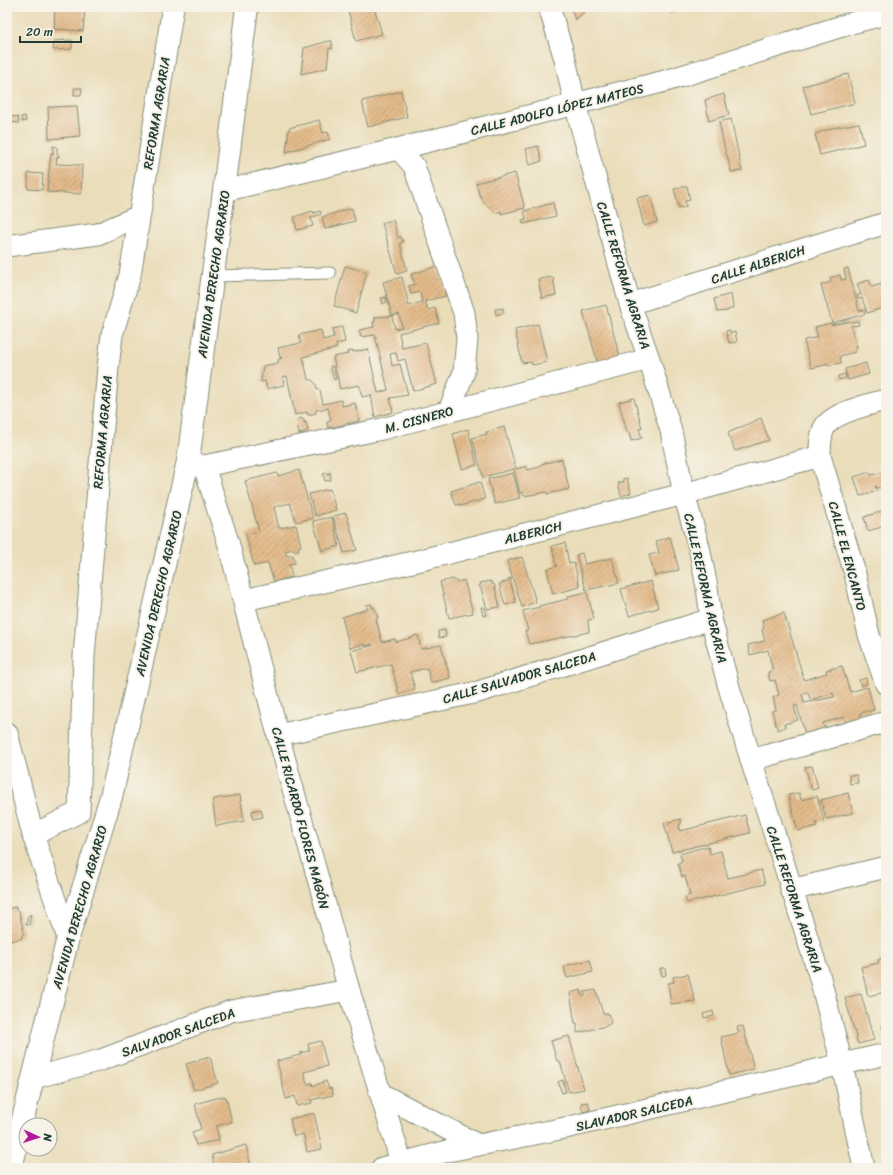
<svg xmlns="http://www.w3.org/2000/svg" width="893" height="1175" viewBox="0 0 893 1175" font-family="Sriracha,sans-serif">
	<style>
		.building { fill: url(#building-hatch); fill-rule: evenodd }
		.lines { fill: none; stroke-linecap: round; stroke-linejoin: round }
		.service-casing { stroke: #848d77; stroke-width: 13 }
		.minor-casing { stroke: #848d77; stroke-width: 23 }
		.tertiary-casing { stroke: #848d77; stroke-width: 24 }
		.service { stroke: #fff; stroke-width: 11 }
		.minor { stroke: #fff; stroke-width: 21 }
		.tertiary { stroke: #fff; stroke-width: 22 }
		.labels { text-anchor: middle; stroke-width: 4; stroke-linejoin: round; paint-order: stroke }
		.street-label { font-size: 13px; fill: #1f3d34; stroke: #f7f3e8 }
	</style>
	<defs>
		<pattern id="building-hatch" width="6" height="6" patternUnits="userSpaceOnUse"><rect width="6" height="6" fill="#e4bb8b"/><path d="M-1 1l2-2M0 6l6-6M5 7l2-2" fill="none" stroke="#b89972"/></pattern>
	</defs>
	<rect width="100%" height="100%" fill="#f7f3e8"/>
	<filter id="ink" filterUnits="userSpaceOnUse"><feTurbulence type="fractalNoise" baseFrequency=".025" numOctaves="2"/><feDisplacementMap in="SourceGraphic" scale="8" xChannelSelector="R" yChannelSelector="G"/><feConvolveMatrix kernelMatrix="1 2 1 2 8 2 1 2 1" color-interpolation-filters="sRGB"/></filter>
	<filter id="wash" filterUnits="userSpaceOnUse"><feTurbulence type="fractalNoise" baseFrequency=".012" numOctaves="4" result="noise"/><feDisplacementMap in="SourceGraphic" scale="16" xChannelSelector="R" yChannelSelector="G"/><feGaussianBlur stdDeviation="0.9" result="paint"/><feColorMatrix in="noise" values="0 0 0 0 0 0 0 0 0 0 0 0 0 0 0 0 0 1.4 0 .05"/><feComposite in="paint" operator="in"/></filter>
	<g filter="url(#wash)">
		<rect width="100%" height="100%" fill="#eaddba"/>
		<g id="blocks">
			<g class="building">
				<polygon points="55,7 98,7 98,9 85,9 83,31 54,29"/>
				<polygon points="358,7 374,7 382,34 356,41 348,10"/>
				<polygon points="572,7 589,7 575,20 571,8"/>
				<polygon points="662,7 675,7 677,11 671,13 670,10 663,12"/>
				<polygon points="72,40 72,49 53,50 54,41"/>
				<polygon points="329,41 332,41 332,49 329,48 327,68 301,74 304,48"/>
				<polygon points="848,74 855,103 811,114 803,86"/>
				<polygon points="74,88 82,88 81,95 74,95"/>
				<polygon points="401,91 407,117 368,127 362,101"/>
				<polygon points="724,94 729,115 709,121 705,100"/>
				<polygon points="77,106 80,136 49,139 48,107"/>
				<polygon points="10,116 18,117 19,123 10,122"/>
				<polygon points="25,116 26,121 22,122 21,117"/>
				<polygon points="731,119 742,171 731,172 727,155 726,155 719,122"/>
				<polygon points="319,120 323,133 328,132 330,139 286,152 289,128"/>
				<polygon points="859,123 864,144 820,155 815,134 833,128"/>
				<polygon points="53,146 57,147 57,154 59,155 59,157 57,157 56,164 82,165 81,194 47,192 51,153 53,154"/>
				<polygon points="538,146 542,161 530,165 526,149"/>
				<polygon points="28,173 43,174 42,190 28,189"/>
				<polygon points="515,173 525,208 501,214 501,211 496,213 485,204 481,197 480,197 476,183"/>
				<polygon points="687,186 690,200 685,201 686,207 679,208 674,189"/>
				<polygon points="650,195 657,222 644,226 637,198"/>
				<polygon points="553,203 556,216 523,224 522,220 526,219 524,211"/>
				<polygon points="352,208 355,221 325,229 322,217"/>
				<polygon points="313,211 314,213 320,211 321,214 311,218 313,226 297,230 294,217"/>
				<polygon points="393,220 398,238 401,237 403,242 400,243 407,271 397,274 382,223"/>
				<polygon points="345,266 367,272 356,313 334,306"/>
				<path d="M438,266L446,296L425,301L428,310L435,308L439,323L399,333L402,348L426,343L437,384L413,391L405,359L398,361L396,353L390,354L392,366L400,364L408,395L390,398L393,412L375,417L371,395L362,397L359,385L340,389L333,357L348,354L347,352L353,350V352L368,349L378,393L388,390L375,335L361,337L359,330L374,327L373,322H375V317L392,316L383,282L402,277L409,306L422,302L420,292L411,294L409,286L415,284L411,274ZM399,314L402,327L395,329L392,316Z"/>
				<polygon points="848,268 859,311 864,310 865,314 832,323 821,285 831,282 830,278 840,275 841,280 846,279 844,269"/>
				<polygon points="553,277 556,295 542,298 538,279"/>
				<polygon points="869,280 872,287 881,284 886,298 886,307 867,313 862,298 858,299 857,296 861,294 857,284"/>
				<polygon points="731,294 733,308 727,311 717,312 714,299"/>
				<polygon points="386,297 387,302 383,304 381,298"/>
				<polygon points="606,305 620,358 598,364 583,311"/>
				<polygon points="503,308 504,313 496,315 495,309"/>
				<polygon points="850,321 851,322 858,321 859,325 851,326 857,348 855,349 855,352 840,356 841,363 830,365 825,363 825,365 811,368 804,340 818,337 815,327 831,323 831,325"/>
				<polygon points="538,324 547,362 532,365 531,362 522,363 515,330"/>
				<polygon points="342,327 345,342 336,344 337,348 303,357 308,379 312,380 316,384 317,389 320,391 323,404 341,400 342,406 355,403 359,421 328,428 327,422 331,421 328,408 316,410 316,413 308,415 307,412 295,415 287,376 283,377 284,385 267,389 265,381 261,382 263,366 278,363 278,360 282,358 281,357 280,358 278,348 301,343 299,335 321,330 323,340 334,337 332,329"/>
				<polygon points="730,330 730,333 735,332 737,342 729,343 726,331"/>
				<polygon points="866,363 869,374 848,380 845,369"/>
				<polygon points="330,366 333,366 336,379 334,380"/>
				<polygon points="845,374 846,378 839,380 838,376"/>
				<polygon points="634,398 642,428 639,429 642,438 631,441 629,432 627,432 619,402"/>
				<polygon points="301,418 304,420 304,423 306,422 308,431 299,434 297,420"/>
				<polygon points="761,418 769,440 735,451 728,433"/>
				<polygon points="504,427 516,469 527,466 527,470 540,467 541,464 562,459 569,489 547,494 547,492 524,496 523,492 520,493 514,469 483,477 472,438 487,434 486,432"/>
				<polygon points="468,429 477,465 462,469 453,434"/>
				<polygon points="299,470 313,518 296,522 290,503 274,507 279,528 296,525 301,546 298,547 299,550 294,551 293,549 285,551 287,556 293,555 295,563 289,564 292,577 274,582 268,563 254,566 246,534 259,531 245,481 277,473 278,476"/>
				<polygon points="870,472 871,475 886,472 886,487 877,488 876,486 875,486 877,491 860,496 854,477"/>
				<polygon points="330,473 331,480 325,481 323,474"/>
				<polygon points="513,473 520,498 495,504 488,479"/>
				<polygon points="627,478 631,493 621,496 618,483 624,482 623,479"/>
				<polygon points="480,482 485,499 460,506 460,504 456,505 451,491"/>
				<polygon points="330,489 336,510 315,516 309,494"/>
				<polygon points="886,510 886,538 882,527 868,531 864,517"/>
				<polygon points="346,513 357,550 344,553 333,516"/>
				<polygon points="332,517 339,546 322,551 313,521"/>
				<polygon points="670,537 679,570 655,576 649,555 659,553 656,541"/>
				<polygon points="565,543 569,564 574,563 580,587 553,594 547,569 557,566 554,560 555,560 552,546"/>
				<polygon points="582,553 585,564 612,558 619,583 586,590 576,555"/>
				<polygon points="522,557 536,602 522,607 507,561"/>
				<polygon points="511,578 511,581 510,581 516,602 505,605 499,584 508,581 508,579"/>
				<polygon points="453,579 457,582 464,580 473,613 449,618 440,582"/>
				<polygon points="491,581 492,584 494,584 500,607 487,609 481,588 480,588 479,586 481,585 480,583"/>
				<polygon points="651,581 658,608 629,616 621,589"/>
				<polygon points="587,592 594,619 588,620 589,632 529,644 525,631 528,631 523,611 540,607 539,606 568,599 568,596"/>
				<polygon points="371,604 372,608 374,607 378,618 376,619 382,642 395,639 396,642 414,637 414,636 418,635 421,649 441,645 450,678 431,683 427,668 410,672 415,689 399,694 391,664 357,672 351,651 373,645 372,644 365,646 364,644 350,648 342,617 368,609 366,605"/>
				<polygon points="481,607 484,607 487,615 483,616"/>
				<path d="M784,613L804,680L827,673L826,670L842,666L850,692L868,687L874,710L860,713L861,720L847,724L844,717L823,723L825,729L805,734L797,705L794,706L798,720L784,724L785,727L778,730L777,726H776L772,711L776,710L773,697L779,695L775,680L770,681L768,672L773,671L768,650L750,655L748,645L765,641L762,630L764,629L762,620ZM808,692L810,700L833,693L834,697L804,703L802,694Z"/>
				<polygon points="445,630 446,637 439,638 438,631"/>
				<polygon points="866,678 867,684 861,686 859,680"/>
				<polygon points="812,766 818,788 812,790 805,767"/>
				<polygon points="849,775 857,775 858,783 850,784"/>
				<polygon points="799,793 801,800 817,796 824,821 816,822 817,826 798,831 788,795"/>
				<polygon points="848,793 853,813 826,819 821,800"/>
				<polygon points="886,793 886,806 882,794"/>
				<polygon points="240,795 244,821 216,826 213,804 214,799"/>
				<polygon points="261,809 263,817 253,819 252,811"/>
				<polygon points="745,815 750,833 672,852 664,823 681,819 681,824 679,825 680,831"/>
				<polygon points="708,846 710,854 721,851 728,878 761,870 765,884 687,903 685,897 690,895 685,876 682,877 678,863 682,861 680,854"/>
				<polygon points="16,907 16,910 19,911 24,933 22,935 22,938 10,941 10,942 7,943 7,909"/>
				<polygon points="31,914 29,925 26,925 28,916"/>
				<polygon points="883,959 886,977 883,978 886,992 868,996 861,967 879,963 878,960"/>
				<polygon points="590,960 593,972 567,978 564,966"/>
				<polygon points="660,968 665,968 666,975 662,976"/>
				<polygon points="688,974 695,1001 671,1004 668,983 674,982 673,977"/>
				<polygon points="581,990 582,996 585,996 584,992 596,990 603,1014 608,1013 611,1023 606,1026 577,1033 577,1023 575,1023 570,993"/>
				<polygon points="861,994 874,1040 858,1044 845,998"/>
				<polygon points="713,1011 714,1016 704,1018 703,1014"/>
				<polygon points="886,1024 886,1033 884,1033 882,1025"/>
				<polygon points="743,1026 754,1069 729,1075 721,1037 739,1033 737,1027"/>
				<polygon points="569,1036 584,1089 569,1092 560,1061 557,1061 551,1041"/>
				<polygon points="321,1041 327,1066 304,1072 307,1084 312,1083 313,1086 326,1081 329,1089 331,1088 333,1095 311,1100 312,1103 297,1106 295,1096 286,1099 277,1061 300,1055 300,1053 309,1051 308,1044"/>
				<polygon points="210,1057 218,1083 194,1090 186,1064"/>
				<polygon points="563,1080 566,1092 562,1093 558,1082"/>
				<polygon points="224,1096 224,1097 226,1097 232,1122 216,1126 219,1140 196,1145 192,1132 201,1129 195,1104"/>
				<polygon points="588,1102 590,1110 583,1112 581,1103"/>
				<polygon points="314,1113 322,1149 307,1152 304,1136 303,1134 294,1136 290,1119"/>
				<polygon points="246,1145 251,1168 209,1168 214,1166 212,1155"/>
			</g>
		</g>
	</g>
	<g filter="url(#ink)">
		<use href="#blocks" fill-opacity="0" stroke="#848d77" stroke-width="1"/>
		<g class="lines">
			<g class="service-casing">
				<polyline id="service" points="213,276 330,273"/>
			</g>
			<g class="minor-casing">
				<g id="minor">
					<polyline points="549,7 565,59 575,104 630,304 649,359 671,431 684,494 699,547 707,587 711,619 728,684 751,760 820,978 842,1064 864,1168"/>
					<polyline points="399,149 414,166 464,313 467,339 464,372 449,411"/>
					<polyline points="224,191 422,143 669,80 855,22 886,14"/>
					<polyline points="7,246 98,234 139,216"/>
					<polyline points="630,304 886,223"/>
					<path d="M886,400C870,404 832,413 824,428C820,437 820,446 820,456L854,570L869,635L886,684"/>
					<polyline points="191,462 204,466 382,429 649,359"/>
					<polyline points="204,466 229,545 278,735 349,990 403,1168"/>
					<polyline points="244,600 417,561 684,494 820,456"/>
					<polyline points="7,733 33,835 68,938"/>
					<polyline points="278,735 478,692 711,619"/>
					<polyline points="751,760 886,722"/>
					<polyline points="33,835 79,812 84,656 108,367 112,335 130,275 173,7"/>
					<polyline points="791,890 886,867"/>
					<polyline points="33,1078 101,1060 231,1011 349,990"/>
					<polyline points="381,1094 478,1145"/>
					<polyline points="382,1168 448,1151 565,1128 886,1054"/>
				</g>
			</g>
			<g class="tertiary-casing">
				<polyline id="tertiary" points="11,1168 33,1078 68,938 111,797 188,461 224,191 247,7"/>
			</g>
			<use href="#service" class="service"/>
			<use href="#minor" class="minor"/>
			<use href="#tertiary" class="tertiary"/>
		</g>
	</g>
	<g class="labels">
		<g class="street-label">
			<text transform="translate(557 109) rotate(-14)" y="5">CALLE ADOLFO LÓPEZ MATEOS</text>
			<text transform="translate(156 113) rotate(-81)" y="5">REFORMA AGRARIA</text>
			<text transform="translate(758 264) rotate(-18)" y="5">CALLE ALBERICH</text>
			<text transform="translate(213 274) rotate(-82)" y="5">AVENIDA DERECHO AGRARIO</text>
			<text transform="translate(624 275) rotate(73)" y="5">CALLE REFORMA AGRARIA</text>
			<text transform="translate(419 419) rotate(-15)" y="5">M. CISNERO</text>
			<text transform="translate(102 432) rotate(-85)" y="5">REFORMA AGRARIA</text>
			<text transform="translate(533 532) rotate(-14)" y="5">ALBERICH</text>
			<text transform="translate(848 556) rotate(75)" y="5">CALLE EL ENCANTO</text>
			<text transform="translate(706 588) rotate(77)" y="5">CALLE REFORMA AGRARIA</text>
			<text transform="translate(158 593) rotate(-77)" y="5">AVENIDA DERECHO AGRARIO</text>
			<text transform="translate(519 677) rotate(-16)" y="5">CALLE SALVADOR SALCEDA</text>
			<text transform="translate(301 818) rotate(75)" y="5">CALLE RICARDO FLORES MAGÓN</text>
			<text transform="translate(795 899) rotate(72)" y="5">CALLE REFORMA AGRARIA</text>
			<text transform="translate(79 907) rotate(-74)" y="5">AVENIDA DERECHO AGRARIO</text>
			<text transform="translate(178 1032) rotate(-20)" y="5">SALVADOR SALCEDA</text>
			<text transform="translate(634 1113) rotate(-13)" y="5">SLAVADOR SALCEDA</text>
		</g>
	</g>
	<rect width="893" height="1175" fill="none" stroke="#f7f3e8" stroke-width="24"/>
	<g transform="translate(38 1137) rotate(93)"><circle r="19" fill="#f7f3e8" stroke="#a1aaa0"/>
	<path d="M0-3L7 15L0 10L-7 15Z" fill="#b5179e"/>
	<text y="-6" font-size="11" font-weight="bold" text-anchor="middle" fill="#1f3d34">N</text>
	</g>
	<path d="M20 36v6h61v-6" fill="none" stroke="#1f3d34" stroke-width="2"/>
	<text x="26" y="36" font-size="12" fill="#1f3d34" stroke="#f7f3e8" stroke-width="3" paint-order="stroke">20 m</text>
</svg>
